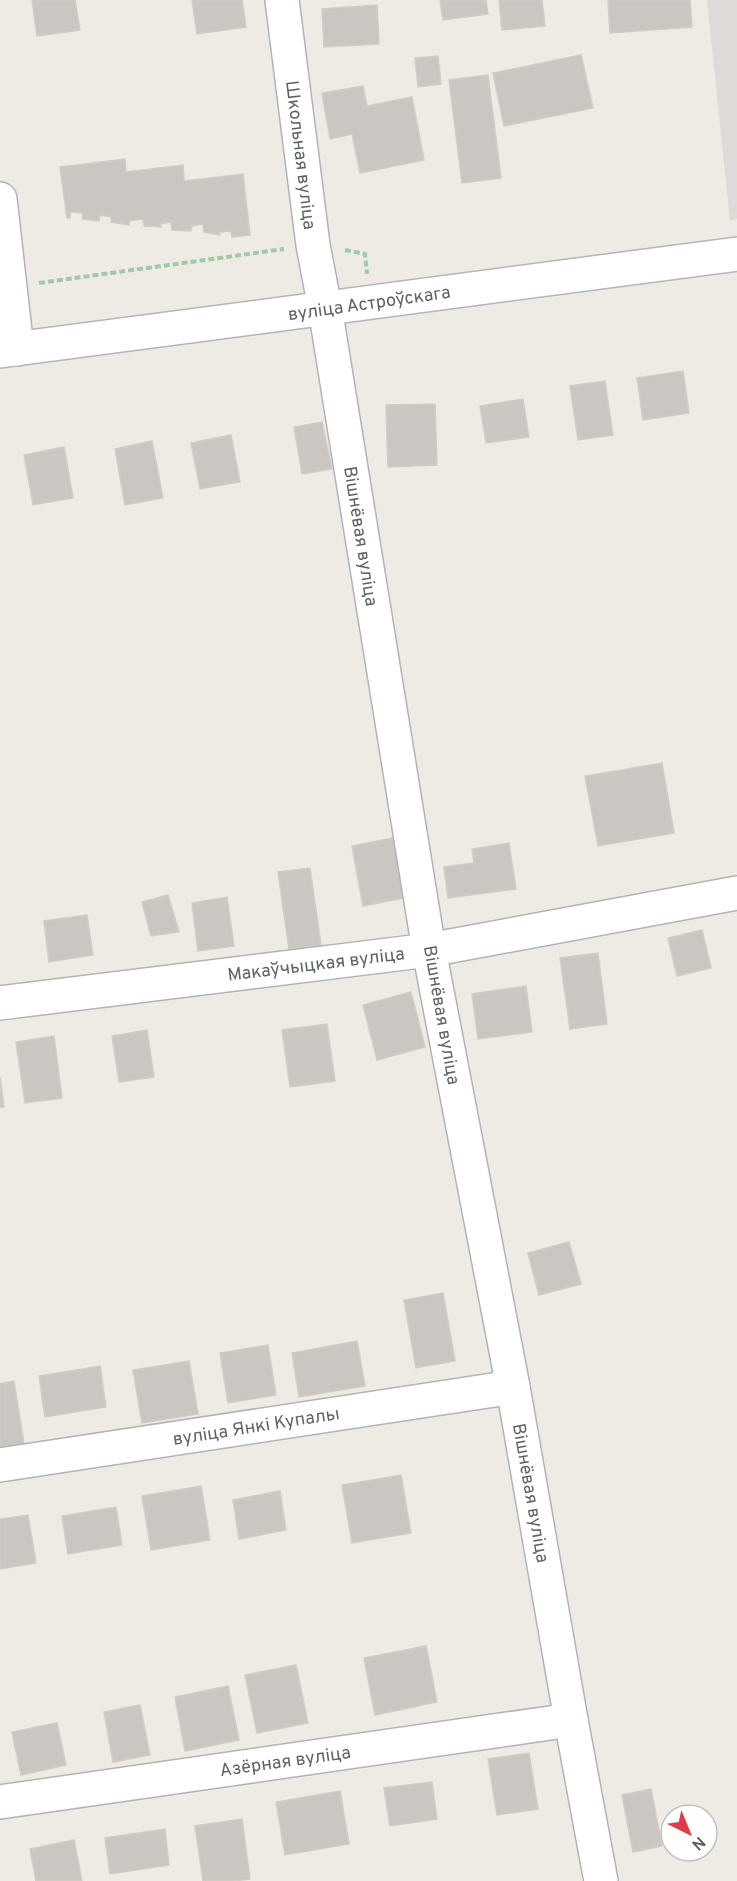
<svg xmlns="http://www.w3.org/2000/svg" width="737" height="1881" viewBox="0 0 737 1881" font-family="Overpass,sans-serif">
	<style>
		.industrial { fill: #dddad7 }
		.building { fill: #cac6c2; stroke: #d3ccc4; stroke-width: 1.5 }
		.lines { fill: none; stroke-linecap: round; stroke-linejoin: round }
		.street-casing { stroke: #b0b4b7; stroke-width: 36 }
		.secondary-casing { stroke: #b1b6b9; stroke-width: 36 }
		.path { stroke: #a0caa5; stroke-width: 4; stroke-dasharray: 6 3; stroke-linecap: butt }
		.street { stroke: #fff; stroke-width: 33 }
		.secondary { stroke: #fff; stroke-width: 33 }
		.labels { text-anchor: middle; stroke-width: 6; stroke-linejoin: round; paint-order: stroke }
		.street-label { font-size: 18px; fill: #5d6265; stroke: #fff }
	</style>
	<rect width="100%" height="100%" fill="#eeebe5"/>
	<polygon class="industrial" points="707,0 737,0 737,219 730,220"/>
	<g class="building">
		<polygon points="32,0 75,0 80,30 37,36"/>
		<polygon points="192,0 242,0 246,27 197,34"/>
		<polygon points="440,0 486,0 488,14 443,20"/>
		<polygon points="499,0 542,0 545,26 502,30"/>
		<polygon points="608,0 690,0 692,27 610,33"/>
		<polygon points="377,5 379,44 324,47 322,9"/>
		<polygon points="581,55 593,108 504,126 493,73"/>
		<polygon points="438,56 441,84 418,87 415,58"/>
		<polygon points="488,75 501,178 462,183 449,80"/>
		<polygon points="363,86 367,106 412,97 424,160 360,173 352,134 330,139 322,93"/>
		<polygon points="125,159 126,172 183,165 184,181 243,174 250,235 232,237 231,231 219,232 220,235 204,232 203,224 192,226 191,231 172,230 171,222 160,224 161,227 144,226 143,219 129,221 129,225 111,222 111,217 100,215 99,221 82,219 83,213 70,212 70,218 67,218 60,167"/>
		<polygon points="683,371 689,413 643,420 637,378"/>
		<polygon points="605,381 613,435 578,440 570,386"/>
		<polygon points="523,399 529,437 486,443 480,406"/>
		<polygon points="435,404 437,465 388,467 386,405"/>
		<polygon points="322,422 332,469 302,474 294,427"/>
		<polygon points="231,435 240,482 200,489 191,443"/>
		<polygon points="152,441 163,498 125,505 115,449"/>
		<polygon points="64,447 73,498 33,505 24,455"/>
		<polygon points="662,763 674,833 598,846 585,776"/>
		<polygon points="393,838 404,898 363,906 352,846"/>
		<polygon points="509,843 516,889 448,898 444,867 474,863 472,849"/>
		<polygon points="310,868 321,945 289,949 278,872"/>
		<polygon points="168,895 179,932 151,936 142,902"/>
		<polygon points="227,897 234,946 198,951 192,903"/>
		<polygon points="87,915 93,955 49,962 44,921"/>
		<polygon points="702,930 711,968 677,976 668,938"/>
		<polygon points="598,953 607,1024 570,1029 560,958"/>
		<polygon points="526,986 532,1032 478,1039 472,994"/>
		<polygon points="411,992 425,1047 377,1060 363,1005"/>
		<polygon points="327,1024 335,1081 290,1087 282,1030"/>
		<polygon points="147,1030 154,1077 119,1082 112,1036"/>
		<polygon points="54,1036 62,1098 25,1103 16,1042"/>
		<polygon points="0,1077 4,1107 0,1107"/>
		<polygon points="569,1242 581,1284 539,1295 528,1253"/>
		<polygon points="443,1293 455,1361 416,1368 404,1300"/>
		<polygon points="357,1341 365,1386 299,1397 292,1353"/>
		<polygon points="268,1345 276,1395 228,1403 220,1353"/>
		<polygon points="189,1361 198,1414 142,1423 133,1370"/>
		<polygon points="100,1366 106,1407 45,1417 39,1376"/>
		<polygon points="14,1381 24,1444 0,1448 0,1384"/>
		<polygon points="401,1475 411,1533 352,1543 342,1485"/>
		<polygon points="201,1486 210,1540 151,1550 142,1496"/>
		<polygon points="280,1491 286,1530 239,1539 233,1500"/>
		<polygon points="116,1507 122,1545 68,1554 62,1516"/>
		<polygon points="28,1515 36,1563 0,1569 0,1519"/>
		<polygon points="426,1646 437,1702 375,1715 364,1658"/>
		<polygon points="296,1665 308,1723 257,1733 245,1675"/>
		<polygon points="228,1686 239,1740 185,1751 175,1697"/>
		<polygon points="140,1705 150,1755 113,1762 104,1712"/>
		<polygon points="57,1723 66,1765 21,1775 12,1732"/>
		<polygon points="529,1753 538,1809 497,1815 488,1759"/>
		<polygon points="432,1782 437,1819 390,1826 384,1788"/>
		<polygon points="651,1789 662,1846 633,1852 622,1795"/>
		<polygon points="340,1791 349,1844 285,1855 276,1802"/>
		<polygon points="242,1819 250,1879 233,1881 203,1881 195,1826"/>
		<polygon points="165,1829 169,1865 110,1874 105,1838"/>
		<polygon points="74,1840 82,1881 36,1881 30,1849"/>
	</g>
	<g class="lines">
		<g class="street-casing">
			<g id="street">
				<polyline points="282,0 313,245 325,308 429,950 513,1387 571,1720 601,1881"/>
				<polyline points="0,199 17,349"/>
				<polyline points="0,1003 429,950 737,893"/>
				<polyline points="0,1465 513,1387"/>
				<polyline points="0,1802 571,1720"/>
			</g>
		</g>
		<g class="secondary-casing">
			<polyline id="secondary" points="0,351 737,254"/>
		</g>
		<g class="path">
			<polyline points="345,250 365,254 367,274"/>
			<polyline points="39,283 284,249"/>
		</g>
		<use href="#street" class="street"/>
		<use href="#secondary" class="secondary"/>
	</g>
	<g class="labels">
		<g class="street-label">
			<text transform="translate(301 155) rotate(83)" y="6">Школьная вуліца</text>
			<text transform="translate(369 303) rotate(-8)" y="6">вуліца Астроўскага</text>
			<text transform="translate(361 536) rotate(81)" y="6">Вішнёвая вуліца</text>
			<text transform="translate(316 964) rotate(-7)" y="6">Макаўчыцкая вуліца</text>
			<text transform="translate(442 1015) rotate(80)" y="6">Вішнёвая вуліца</text>
			<text transform="translate(256 1426) rotate(-9)" y="6">вуліца Янкі Купалы</text>
			<text transform="translate(531 1493) rotate(80)" y="6">Вішнёвая вуліца</text>
			<text transform="translate(285 1761) rotate(-8)" y="6">Азёрная вуліца</text>
		</g>
	</g>
	<g transform="translate(689 1833) rotate(137)"><circle r="28" fill="#ffffff" stroke="#bec0c1" stroke-width="1.5"/>
	<path d="M0-4.5L10 22L0 15L-10 22Z" fill="#df3b48"/>
	<text y="-9" font-size="16" font-weight="bold" text-anchor="middle" fill="#5d6265">N</text>
	</g>
</svg>
